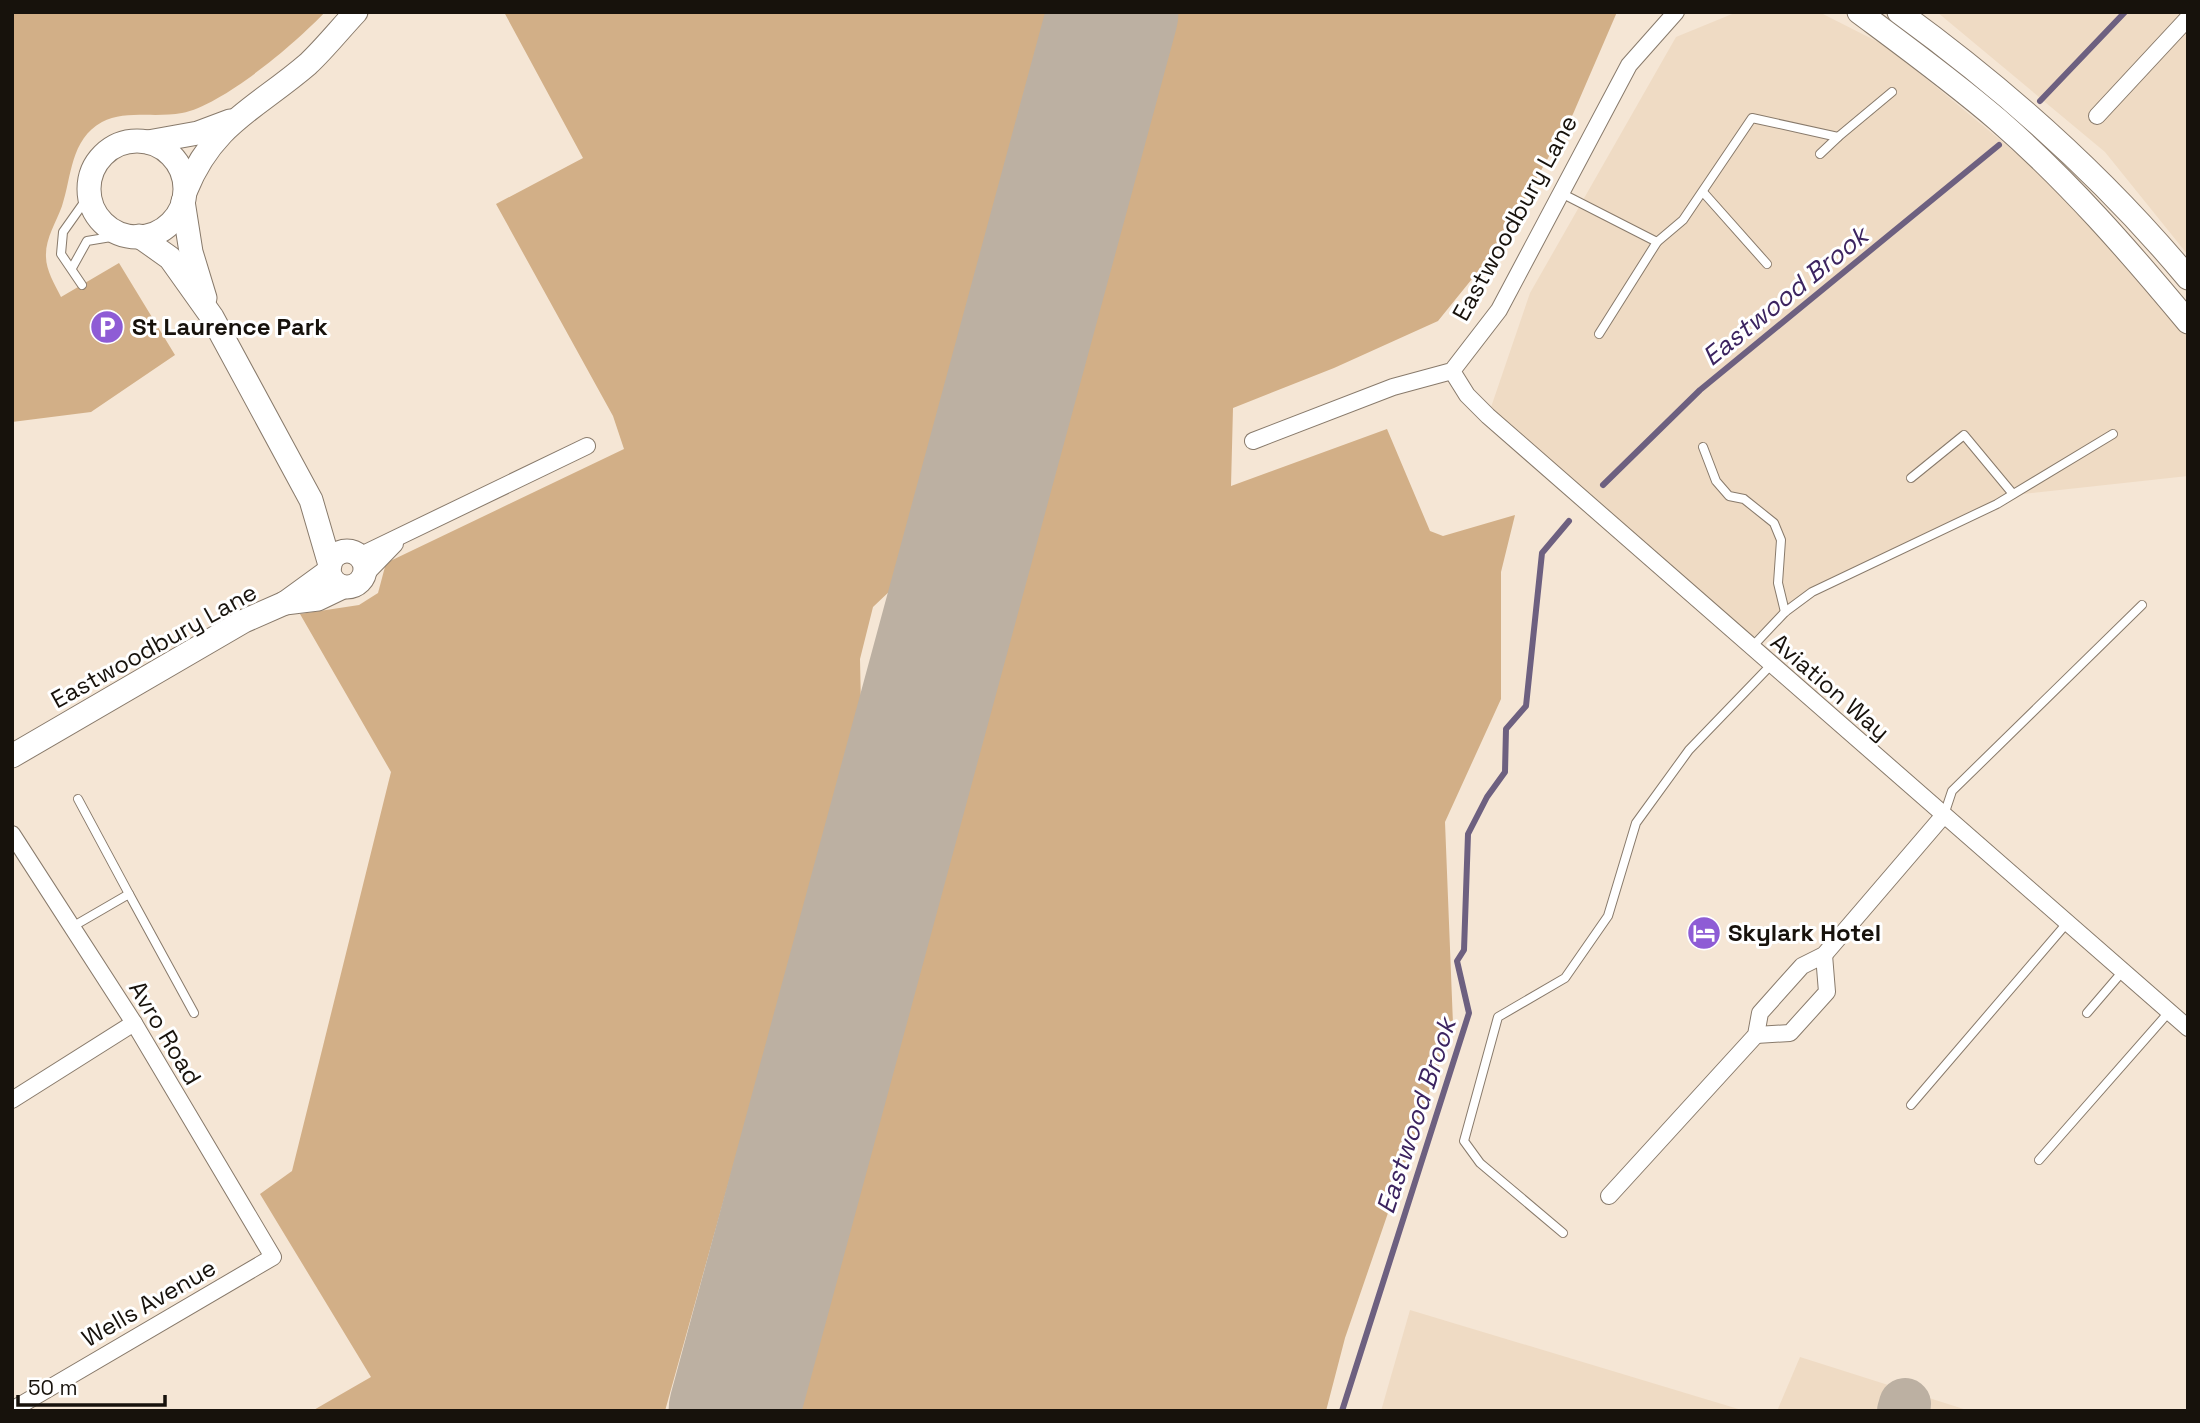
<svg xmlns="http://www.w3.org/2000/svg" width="2200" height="1423" viewBox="0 0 2200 1423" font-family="'Space Grotesk',sans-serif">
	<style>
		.built { fill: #efdbc4 }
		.green { fill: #d2af87 }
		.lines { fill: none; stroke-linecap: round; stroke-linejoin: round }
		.stream { stroke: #6d6080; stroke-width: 6 }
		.taxiway { stroke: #bcb0a2; stroke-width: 52 }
		.runway { stroke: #bcb0a2; stroke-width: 131 }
		.lane-casing { stroke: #887a6b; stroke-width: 10 }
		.street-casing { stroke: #887a6b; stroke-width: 18 }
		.secondary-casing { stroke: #887a6b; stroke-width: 25 }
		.lane { stroke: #fff; stroke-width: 8 }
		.street { stroke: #fff; stroke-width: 16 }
		.secondary { stroke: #fff; stroke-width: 23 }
		.labels { text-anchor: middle; stroke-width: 6; stroke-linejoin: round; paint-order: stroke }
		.street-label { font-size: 24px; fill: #17120c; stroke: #fff }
		.poi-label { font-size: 24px; font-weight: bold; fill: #17120c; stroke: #fff; text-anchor: start }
		.water-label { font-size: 26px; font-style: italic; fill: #3c2460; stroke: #fff }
	</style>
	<rect width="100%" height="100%" fill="#f5e6d5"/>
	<g class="built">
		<polygon points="1737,12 1819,12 1888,47 2028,163 2142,278 2188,336 2188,476 2023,494 1797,597 1746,644 1488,416 1530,293 1676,37"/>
		<polygon points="1937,12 2188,12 2188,255 2105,152"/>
		<polygon points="1410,1310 1745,1411 1381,1411"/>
		<polygon points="1800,1357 1970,1411 1777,1411"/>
	</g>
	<g class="green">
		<path d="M12,12H325C296,43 223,105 182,113C157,118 125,110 102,122C70,140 72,176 62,206C56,223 45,239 46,257C46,270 55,285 61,297L119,263L175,355L91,412L12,422Z"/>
		<polygon points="504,12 1046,12 1016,122 1027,126 893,588 873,607 860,659 861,707 665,1411 312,1411 371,1377 260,1194 292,1171 391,772 300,614 359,605 378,593 386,563 624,449 613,416 496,204 583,158"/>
		<polygon points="1161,12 1617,12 1573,114 1497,248 1438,321 1334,368 1233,408 1231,486 1387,429 1430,531 1443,536 1515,515 1501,572 1501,699 1445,822 1453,1024 1345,1338 1326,1411 783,1411 977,694 995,670 1006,595 1088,274"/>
	</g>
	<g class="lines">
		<g class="stream">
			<polyline points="2040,101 2125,12"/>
			<polyline points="1603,485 1700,390 1999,145"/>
			<polyline points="1342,1411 1469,1013 1457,961 1464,950 1468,834 1487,797 1505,772 1506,729 1526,706 1542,553 1569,521"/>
		</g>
		<polyline class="taxiway" points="1903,1411 1905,1404"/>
		<polyline class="runway" points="734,1411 1113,12"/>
		<g class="lane-casing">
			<g id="lane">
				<polyline points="1838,137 1892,92"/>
				<polyline points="1703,192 1767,264"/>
				<polyline points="1561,193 1657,242 1683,220 1752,118 1838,137 1820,154"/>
				<polyline points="72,268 87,241 123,235"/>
				<polyline points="82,285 61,254 63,232 90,194"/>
				<polyline points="1599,334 1657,242"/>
				<polyline points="1703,447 1716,481 1729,496 1744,499 1774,523 1781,540 1778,583 1785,612"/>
				<polyline points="1911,478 1964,435 2013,494"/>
				<polyline points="1751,648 1785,612 1812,592 1997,504 2113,434"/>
				<polyline points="78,799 129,894"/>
				<polyline points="1944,815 1952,791 2142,605"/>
				<polyline points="72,927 129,894 194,1013"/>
				<polyline points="2087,1013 2123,971"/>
				<polyline points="1911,1105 2067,923"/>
				<polyline points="2039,1160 2169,1012"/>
				<polyline points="1563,1233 1480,1163 1464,1141 1498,1017 1565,978 1608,916 1636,823 1689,750 1771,665"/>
			</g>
		</g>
		<g class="street-casing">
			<g id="street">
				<polyline points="2097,116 2188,18"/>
				<polyline points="1452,371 1467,395 1488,416 2188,1028"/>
				<polyline points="1253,441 1393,387 1452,371 1499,310 1629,65 1676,12"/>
				<polyline points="359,556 587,446"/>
				<polyline points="364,576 395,544"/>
				<polyline points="12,834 134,1023 273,1257 12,1410"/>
				<polyline points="1756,1035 1790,1033 1827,992 1824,955"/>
				<polyline points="12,1100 134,1023"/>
				<polyline points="1609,1196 1756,1035 1760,1013 1802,966 1824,955 1944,815"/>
			</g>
		</g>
		<g class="secondary-casing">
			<g id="secondary">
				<path d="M1859,12C1906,47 1954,82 1998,120C2068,181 2129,251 2188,322"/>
				<path d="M1899,12C2005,89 2104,177 2188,278"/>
				<circle cx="137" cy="189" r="48"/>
				<polyline points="148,142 198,133 230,121"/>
				<path d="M186,190C213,123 257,108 308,64C325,48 340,29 356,12"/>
				<polyline points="183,201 191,252 205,298"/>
				<polyline points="139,236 170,258 212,317 311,500 330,565"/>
				<circle cx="347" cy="569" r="18"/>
				<polyline points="285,603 318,599 343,587"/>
				<polyline points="12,756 244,621 285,603 329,571"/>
			</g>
		</g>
		<use href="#lane" class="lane"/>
		<use href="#street" class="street"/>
		<use href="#secondary" class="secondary"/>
	</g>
	<defs>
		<g id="parking-disc" transform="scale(1.75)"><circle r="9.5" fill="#8e5cd5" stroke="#fff"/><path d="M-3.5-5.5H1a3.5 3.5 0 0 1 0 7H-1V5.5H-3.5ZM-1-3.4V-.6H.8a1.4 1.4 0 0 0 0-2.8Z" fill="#fff"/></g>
		<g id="hotel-disc" transform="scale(1.75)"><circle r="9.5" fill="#8e5cd5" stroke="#fff"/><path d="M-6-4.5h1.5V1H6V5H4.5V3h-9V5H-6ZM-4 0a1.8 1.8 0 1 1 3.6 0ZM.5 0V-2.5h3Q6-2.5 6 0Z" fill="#fff"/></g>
	</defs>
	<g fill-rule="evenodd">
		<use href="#parking-disc" x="107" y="327"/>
		<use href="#hotel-disc" x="1704" y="933"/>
	</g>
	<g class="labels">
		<g class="street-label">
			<text transform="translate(1515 218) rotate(-61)" y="8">Eastwoodbury Lane</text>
			<text transform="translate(154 646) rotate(-29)" y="8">Eastwoodbury Lane</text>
			<text transform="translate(1830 687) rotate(41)" y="8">Aviation Way</text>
			<text transform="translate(165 1033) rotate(59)" y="8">Avro Road</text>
			<text transform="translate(149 1303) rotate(-30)" y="8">Wells Avenue</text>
		</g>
		<g class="poi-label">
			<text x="132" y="335">St Laurence Park</text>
			<text x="1728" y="941">Skylark Hotel</text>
		</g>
		<g class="water-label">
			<text transform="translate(1785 296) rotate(-39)" y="9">Eastwood Brook</text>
			<text transform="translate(1416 1116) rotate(-72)" y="9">Eastwood Brook</text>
		</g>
	</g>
	<rect width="2200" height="1423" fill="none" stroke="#17120c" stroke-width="28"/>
	<path d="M18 1395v10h147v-10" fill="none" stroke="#17120c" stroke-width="3.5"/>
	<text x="28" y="1395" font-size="21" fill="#17120c" stroke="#ffffff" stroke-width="5" paint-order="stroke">50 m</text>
</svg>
